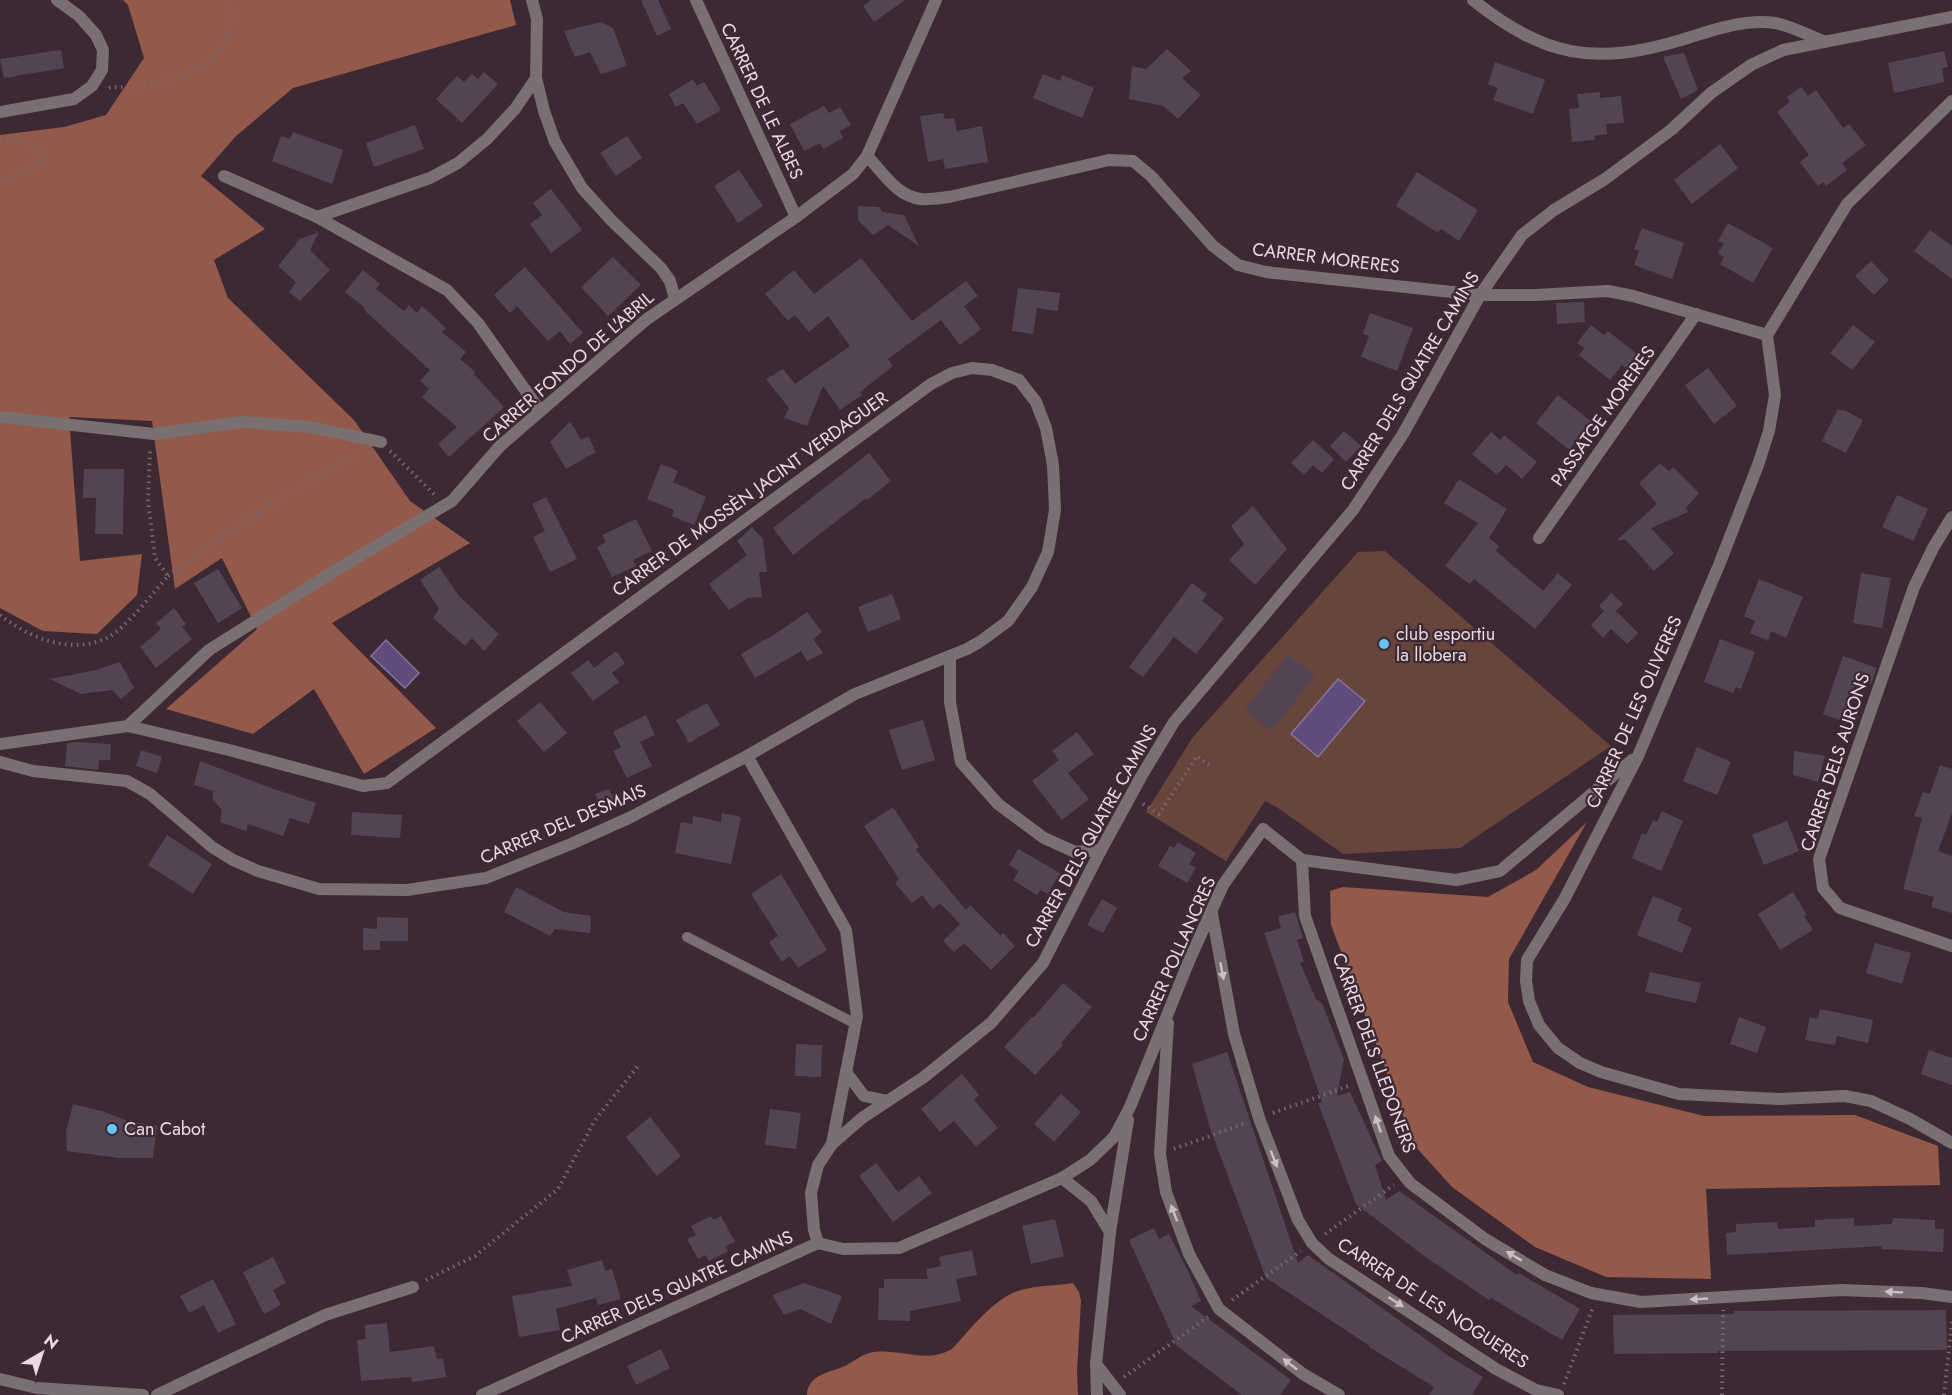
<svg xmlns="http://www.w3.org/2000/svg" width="1952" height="1395" viewBox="0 0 1952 1395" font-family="Jost,sans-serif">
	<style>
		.green { fill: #67443c }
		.forest { fill: #93594a }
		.water { fill: #5f4b7c; stroke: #88769a; stroke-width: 1.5 }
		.building { fill: #534454 }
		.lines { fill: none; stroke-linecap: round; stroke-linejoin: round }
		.path { stroke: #796870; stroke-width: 4; stroke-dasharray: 1.5 4.5; stroke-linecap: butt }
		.service { stroke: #7b7071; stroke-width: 10 }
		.minor { stroke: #7b7071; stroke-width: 12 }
		.oneway { fill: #cdc0c5 }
		.poi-dot { fill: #68c4f0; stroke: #3d2933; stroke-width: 2 }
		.labels { text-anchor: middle; stroke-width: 4.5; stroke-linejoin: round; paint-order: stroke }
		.street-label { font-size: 18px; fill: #e8dbe1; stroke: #3d2933 }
		.poi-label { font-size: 18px; fill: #e8dbe1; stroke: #3d2933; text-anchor: start }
	</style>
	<rect width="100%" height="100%" fill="#3d2933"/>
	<polygon class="green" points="1385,551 1611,746 1460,848 1343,854 1278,808 1265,801 1226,861 1146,812 1193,737 1358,552"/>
	<g class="forest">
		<polygon points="123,0 510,0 516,25 293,88 236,136 201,176 265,229 214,260 228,298 354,420 410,501 470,543 332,623 436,728 364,774 314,689 253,734 166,709 257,629 222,558 175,589 152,421 69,417 80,561 142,554 137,595 97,634 43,631 0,608 0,135 64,127 106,115 144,58 128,5"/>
		<polygon points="1587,822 1509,959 1508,1002 1533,1062 1588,1087 1704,1116 1855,1115 1938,1146 1940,1185 1706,1189 1711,1279 1606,1277 1535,1247 1452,1187 1414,1145 1331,925 1330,891 1343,887 1488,897 1536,870"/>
		<path d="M1073,1283L1079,1292L1081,1301L1077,1371L1078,1395H807C807,1375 831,1372 845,1366C855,1361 863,1353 874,1352C902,1349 926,1364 952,1349C972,1328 992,1299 1021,1290C1038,1285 1055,1286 1073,1283Z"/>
	</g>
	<g class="water">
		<polygon points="386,640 419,673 405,688 371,656"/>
		<polygon points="1338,679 1365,701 1318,757 1291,734"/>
	</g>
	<g class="building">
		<polygon points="641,0 658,0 671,29 657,36"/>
		<polygon points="871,0 905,0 874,22 863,6"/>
		<polygon points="601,22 613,28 627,66 601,74 590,52 575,57 564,31"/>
		<polygon points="1167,49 1191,71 1182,78 1201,95 1178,119 1163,106 1129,99 1132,66 1146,69"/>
		<polygon points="61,50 64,68 4,78 0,59"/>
		<polygon points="1944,51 1948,67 1942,68 1944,82 1894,93 1888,63"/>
		<polygon points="1684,53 1698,90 1681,99 1663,57"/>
		<polygon points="1495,62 1545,80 1533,114 1493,100 1498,88 1488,84"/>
		<polygon points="484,72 498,84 462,123 436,99 457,76 464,82 472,74 478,79"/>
		<polygon points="1043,74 1060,81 1062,75 1094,88 1082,118 1033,98"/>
		<polygon points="693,79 697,86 704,82 721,110 697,124 683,103 676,107 669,94"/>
		<polygon points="1801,87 1808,96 1816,90 1843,128 1849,124 1866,145 1842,163 1847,170 1826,186 1823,182 1818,186 1800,162 1809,155 1777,112 1790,102 1787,97"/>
		<polygon points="1600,92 1600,98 1621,96 1624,123 1606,124 1607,134 1594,136 1595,140 1572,142 1569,109 1579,108 1577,94"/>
		<polygon points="824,106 829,113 840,107 851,125 840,131 843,138 823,149 820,143 804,151 790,124"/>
		<polygon points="943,113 945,119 954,118 957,131 982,126 988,162 945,169 943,159 928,162 920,116"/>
		<polygon points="415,125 424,149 374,167 366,143"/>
		<polygon points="293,132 343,150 332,184 272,161 281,136 290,139"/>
		<polygon points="627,136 642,158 616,176 600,153"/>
		<polygon points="1720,144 1738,168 1692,204 1674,180"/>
		<polygon points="739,170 763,206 738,223 714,186"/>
		<polygon points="1417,172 1478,210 1459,241 1441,229 1438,233 1396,206"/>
		<polygon points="551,189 582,230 551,253 530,224 542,215 533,203"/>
		<polygon points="858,206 879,207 882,212 904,215 919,246 888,225 873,235 858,220"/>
		<polygon points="1728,223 1773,248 1753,283 1720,264 1724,257 1718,253 1724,244 1718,241"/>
		<polygon points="1642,228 1684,243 1672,279 1634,265 1639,251 1634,249"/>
		<polygon points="1930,230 1952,246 1952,279 1914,251"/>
		<polygon points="319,232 310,250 330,270 300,301 289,292 296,282 278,266 300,239"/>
		<polygon points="613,257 641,285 608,316 581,287"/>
		<polygon points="861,258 912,321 966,281 978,296 964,306 981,329 960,345 941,320 888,359 893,366 860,392 862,395 840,410 823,386 807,426 784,418 789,408 766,379 783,369 795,384 850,346 828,316 809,332 795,315 788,321 765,294 794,270 814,294"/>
		<polygon points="1871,261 1889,280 1874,295 1855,276"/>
		<polygon points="525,267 583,333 570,344 560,331 548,341 517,306 510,313 494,295"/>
		<polygon points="363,270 380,284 376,289 404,311 409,305 417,313 422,306 446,328 442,332 466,352 460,359 475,372 474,374 504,407 449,457 438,444 457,427 422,397 429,389 420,381 430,370 364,310 365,308 345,292"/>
		<polygon points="1018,288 1060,293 1058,311 1037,308 1033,334 1012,331"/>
		<polygon points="1584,302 1585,322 1557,324 1556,303"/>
		<polygon points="1370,313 1413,328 1397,371 1361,357 1369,336 1363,334"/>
		<polygon points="1591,325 1604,335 1608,331 1638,355 1627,369 1622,365 1610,380 1579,355 1584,348 1577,343"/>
		<polygon points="1853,325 1875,342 1852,370 1830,353"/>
		<polygon points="1708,368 1737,406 1714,424 1685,385"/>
		<polygon points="1558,395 1592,422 1569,450 1536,423"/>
		<polygon points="1838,409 1843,411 1844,410 1863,420 1846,453 1822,441"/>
		<polygon points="570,421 581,440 588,436 596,452 566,469 550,442"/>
		<polygon points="1344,431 1361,446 1346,462 1330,446"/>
		<polygon points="1491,432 1500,440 1504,435 1537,462 1522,479 1506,465 1497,475 1472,454"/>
		<polygon points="1313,440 1334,459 1322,473 1313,465 1304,475 1291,463"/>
		<polygon points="869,453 891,481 867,500 866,498 793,555 773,528"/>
		<polygon points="1660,463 1669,471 1673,467 1699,493 1686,508 1688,512 1651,528 1674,553 1654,571 1625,539 1619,541 1618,539 1657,504 1639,483"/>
		<polygon points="661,464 678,471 673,482 706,497 694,525 672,516 674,510 647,499"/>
		<polygon points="84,469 124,469 123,534 95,534 96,498 83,498"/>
		<polygon points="1459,479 1507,509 1489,538 1499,546 1496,551 1543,591 1558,573 1572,585 1535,629 1474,579 1470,584 1445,566 1478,523 1444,503"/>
		<polygon points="1897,495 1928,509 1913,541 1882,527"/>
		<polygon points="546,497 577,559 550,572 533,537 545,531 532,504"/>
		<polygon points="1253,506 1287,549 1255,585 1229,560 1244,544 1231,526"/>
		<polygon points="636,519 652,551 633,560 636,566 612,577 597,547 606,542 602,535"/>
		<polygon points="752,527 763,539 767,572 759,572 762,597 748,598 729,610 709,584 747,555 737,541"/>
		<polygon points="439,567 459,596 499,634 484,651 472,638 465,646 433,618 439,609 420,580"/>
		<polygon points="218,569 242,608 218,623 194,583"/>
		<polygon points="1861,573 1891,578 1882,628 1853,623"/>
		<polygon points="1759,579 1803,597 1786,638 1771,631 1768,641 1750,633 1755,621 1744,616"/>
		<polygon points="1192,583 1207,594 1202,601 1224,618 1196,654 1174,637 1143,677 1129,667"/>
		<polygon points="1611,593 1623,604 1616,611 1638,633 1627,644 1611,629 1603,638 1591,625 1604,611 1599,606"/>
		<polygon points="892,594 901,619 868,632 858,607"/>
		<polygon points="174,608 186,624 182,627 192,639 156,668 140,647 161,629 156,623"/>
		<polygon points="807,612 822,632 813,639 823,653 807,661 801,651 755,678 741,654 775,634"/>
		<polygon points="1720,639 1755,652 1741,689 1736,687 1733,693 1704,682"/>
		<polygon points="616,651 625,663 612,673 619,682 593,701 571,673 588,660 594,668"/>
		<polygon points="1288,655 1315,676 1271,731 1245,709"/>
		<polygon points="1843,656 1877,668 1871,684 1857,679 1842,721 1823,714"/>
		<polygon points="120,662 134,688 121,699 112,690 81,694 50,679 96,670"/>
		<polygon points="540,702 567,733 544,752 517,721"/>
		<polygon points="707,703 720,725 689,743 676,720"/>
		<polygon points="646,715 655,735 640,742 652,766 627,778 613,751 621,747 613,732"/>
		<polygon points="923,720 935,760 902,770 889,730"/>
		<polygon points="1077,732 1094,754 1068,773 1089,799 1062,820 1032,781 1059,760 1052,751"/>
		<polygon points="76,742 111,744 110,760 99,760 98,770 65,766 67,743"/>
		<polygon points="1697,747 1731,762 1717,795 1683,781"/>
		<polygon points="141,750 162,757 157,773 136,766"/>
		<polygon points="1794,751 1825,756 1818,782 1793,775"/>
		<polygon points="200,761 274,789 316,803 309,824 290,818 283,836 248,824 246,831 220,822 222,810 213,800 213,791 194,785"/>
		<polygon points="1940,765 1952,769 1952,813 1938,851 1952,856 1952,913 1931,907 1934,897 1903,889 1922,818 1914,816 1923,792 1930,794"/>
		<polygon points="609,789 615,801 601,808 595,794"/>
		<polygon points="893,807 919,847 916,850 966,910 970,905 1001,936 1003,933 1015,946 991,970 964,943 954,952 943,941 960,924 940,903 933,909 922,895 912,903 895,883 899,879 864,826"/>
		<polygon points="1662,811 1683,821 1661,871 1632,858 1642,833 1646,835 1653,820 1657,822"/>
		<polygon points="352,812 402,815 400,838 351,835"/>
		<polygon points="722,813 741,817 731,864 675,853 681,822 692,824 693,816 721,822"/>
		<polygon points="1787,821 1799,851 1764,865 1752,835"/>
		<polygon points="167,835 212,864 193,894 148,865"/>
		<polygon points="1178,842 1196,853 1189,864 1196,868 1187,883 1158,866 1170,846 1174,848"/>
		<polygon points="1018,849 1060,873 1048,894 1040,890 1037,895 1013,880 1019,871 1009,865"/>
		<polygon points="781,874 827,950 798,968 790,956 782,962 769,942 778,936 751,894"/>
		<polygon points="516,887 564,912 591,916 590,933 555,929 550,936 504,912"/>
		<polygon points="1793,892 1807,915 1804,916 1813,930 1780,950 1758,914"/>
		<polygon points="1653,896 1682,908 1677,921 1692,928 1682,953 1637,935"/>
		<polygon points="1102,899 1117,908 1103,933 1087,925"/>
		<polygon points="1295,912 1303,938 1297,940 1304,962 1300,963 1316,999 1322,1003 1344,1059 1337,1096 1350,1092 1382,1161 1375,1165 1386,1200 1399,1191 1517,1275 1519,1273 1580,1309 1562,1340 1491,1298 1489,1300 1427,1258 1356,1204 1318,1103 1322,1102 1264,933 1281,928 1278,917"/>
		<polygon points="377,917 408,918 408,941 380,941 380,950 363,950 363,928 377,929"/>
		<polygon points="1875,943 1911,953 1902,984 1866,973"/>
		<polygon points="1650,972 1701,983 1696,1003 1645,992"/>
		<polygon points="1063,983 1092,1007 1061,1043 1063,1045 1035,1075 1004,1047 1032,1017 1033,1018"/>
		<polygon points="1820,1009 1873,1020 1868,1043 1837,1036 1835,1045 1805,1040 1810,1017 1818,1019"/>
		<polygon points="1739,1017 1766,1027 1757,1053 1730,1044"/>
		<polygon points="796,1044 822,1045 821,1077 795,1076"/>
		<polygon points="1929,1050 1952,1058 1952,1085 1921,1074"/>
		<polygon points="1227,1052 1298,1263 1308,1255 1449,1356 1483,1377 1472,1395 1429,1395 1434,1387 1369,1347 1370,1346 1266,1278 1210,1128 1192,1064"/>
		<polygon points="962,1074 979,1095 974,1100 998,1128 976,1147 954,1121 940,1132 921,1109"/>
		<polygon points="1061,1094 1081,1112 1054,1142 1034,1124"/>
		<polygon points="73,1104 102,1111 128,1121 157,1126 153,1158 119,1158 67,1151 66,1132"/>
		<polygon points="770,1109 801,1113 796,1149 765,1145"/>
		<polygon points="650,1117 681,1156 657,1176 626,1137"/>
		<polygon points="876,1163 898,1192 919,1176 932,1193 893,1222 859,1176"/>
		<polygon points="711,1216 713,1220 721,1216 735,1242 725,1246 728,1251 709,1261 705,1255 698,1259 687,1239 696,1235 691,1226"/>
		<polygon points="1854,1218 1854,1226 1892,1224 1893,1218 1935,1220 1935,1229 1944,1229 1943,1252 1882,1249 1882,1246 1727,1255 1726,1233 1736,1232 1736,1224 1777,1222 1778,1229 1815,1227 1815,1220"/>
		<polygon points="1055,1219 1064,1256 1031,1264 1022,1226"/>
		<polygon points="1154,1228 1159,1239 1169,1234 1187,1269 1201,1301 1191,1306 1291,1380 1280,1395 1242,1395 1177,1346 1129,1240"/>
		<polygon points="972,1250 977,1275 956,1279 961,1301 910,1311 910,1321 878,1320 879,1288 884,1288 884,1279 928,1279 926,1269 941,1266 939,1257"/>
		<polygon points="273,1257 286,1283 273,1290 281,1305 264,1314 243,1272"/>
		<polygon points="602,1260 605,1271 612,1269 621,1299 598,1305 596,1298 556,1309 560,1330 519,1337 512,1296 572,1286 567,1270"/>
		<polygon points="213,1279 236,1324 218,1333 204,1305 189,1313 180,1296"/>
		<polygon points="804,1283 842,1296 831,1324 800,1309 784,1315 772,1295"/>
		<polygon points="1946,1310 1947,1350 1718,1351 1718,1353 1614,1354 1613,1315 1734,1314 1734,1311"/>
		<polygon points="387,1323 390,1352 434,1346 437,1359 443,1358 446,1377 412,1382 411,1377 361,1381 357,1340 366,1339 365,1325"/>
		<polygon points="661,1349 670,1368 636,1385 627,1366"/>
	</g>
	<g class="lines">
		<g class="path">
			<path d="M109,88C118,86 128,88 137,87C184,78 242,59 229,0"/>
			<polyline points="0,141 28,143 43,153 41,163 0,181"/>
			<polyline points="390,451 436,496"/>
			<polyline points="168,576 281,496 359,454"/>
			<path d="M0,615C30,638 70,655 107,638C125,629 154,592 168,576L155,558L148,501L150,449"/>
			<polyline points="1143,804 1159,814 1197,756 1212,767"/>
			<polyline points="1273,1113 1351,1085"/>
			<polyline points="1174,1149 1246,1123"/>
			<polyline points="1325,1234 1394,1185"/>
			<polyline points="426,1280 475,1256 558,1189 595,1120 638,1066"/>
			<polyline points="1232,1300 1301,1251"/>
			<polyline points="1124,1377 1208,1317"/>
			<polyline points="1564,1384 1593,1307"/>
			<polyline points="1722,1395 1723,1310"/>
			<polyline points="1944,1395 1952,1322"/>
		</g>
		<polyline class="service" points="687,937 856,1024"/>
		<g class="minor">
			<polyline points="532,0 537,19 536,78 544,111 555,142 582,188 612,221 661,268 670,281 675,299"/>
			<polyline points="696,0 796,217"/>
			<path d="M1473,0C1544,57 1595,66 1681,40C1709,31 1746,18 1775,23C1791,26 1808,35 1823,41"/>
			<polyline points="536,78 515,109 487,139 458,163 430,178 317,217 447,290 478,323 540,411"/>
			<polyline points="1952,101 1847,204 1767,335 1775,395 1769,431 1758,465 1719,565 1638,756 1565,898 1527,960 1526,981 1529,1001 1539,1025 1558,1048 1580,1063 1601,1072 1679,1094 1779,1099 1845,1096 1871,1101 1910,1119 1952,1143"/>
			<polyline points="0,112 74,99 92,86 102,70 103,50 96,35 79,16 57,0"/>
			<path d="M867,156C883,172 896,196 921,199C930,200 940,198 949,197L1109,160L1133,161L1151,176L1213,246L1238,265L1266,272L1480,295H1535L1608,291L1633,296L1767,335"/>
			<polyline points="224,176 317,217"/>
			<polyline points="0,417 154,434 242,422 310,427 381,442"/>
			<polyline points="1952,517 1933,548 1914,587 1819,859 1823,888 1840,908 1952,946"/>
			<polyline points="1539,538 1696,314"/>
			<polyline points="950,656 950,702 961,762 998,804 1044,838 1075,852 1101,850"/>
			<polyline points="128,726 209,650 336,570 452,501 500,446 647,319 796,217 853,174 867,156 936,0"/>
			<polyline points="0,744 128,726 229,750 363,786 387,783 931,384 952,373 972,368 992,370 1019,380 1036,402 1046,428 1053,465 1055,510 1048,552 1032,587 1008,621 981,641 967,649 855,694 747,756 629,818 571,844 486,878 407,890 319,889 258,871 233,860 212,847 150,794 127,781 33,771 0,762"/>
			<polyline points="747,756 846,930 857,1016 832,1144"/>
			<polyline points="1302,860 1305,916 1389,1156 1410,1183 1485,1239 1545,1275 1591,1293 1641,1302 1841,1290 1922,1293 1952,1297"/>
			<polyline points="1212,914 1234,1034 1259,1118 1298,1220 1312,1243 1329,1259 1496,1369 1536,1390 1558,1395"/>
			<polyline points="1168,1023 1160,1154 1166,1192 1189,1254 1219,1309 1303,1374 1339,1395"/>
			<polyline points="846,1072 864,1096 888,1101"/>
			<polyline points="1062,1178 1091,1201 1110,1232"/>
			<polyline points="818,1243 843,1249 899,1248 1062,1178 1090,1160 1114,1137 1130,1107 1189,961 1223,885 1263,829 1302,860 1456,880 1500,871 1632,760"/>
			<polyline points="1096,1364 1120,1395"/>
			<polyline points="0,1379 37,1388 143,1395"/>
			<polyline points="157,1395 325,1315 413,1287"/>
			<polyline points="482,1395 818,1243 814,1230 811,1193 818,1165 832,1144 862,1118 924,1077 991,1023 1043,963 1101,850 1142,775 1174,722 1353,510 1403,434 1480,295 1522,235 1554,210 1605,179 1671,130 1711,93 1751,65 1783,50 1952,17"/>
			<polyline points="1097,1395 1096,1364 1110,1232 1128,1120"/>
		</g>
	</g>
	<defs><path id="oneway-solid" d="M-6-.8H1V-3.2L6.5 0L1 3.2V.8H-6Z" transform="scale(1.5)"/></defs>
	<g class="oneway">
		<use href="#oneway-solid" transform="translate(1222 971) rotate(79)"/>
		<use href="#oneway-solid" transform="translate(1378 1124) rotate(-109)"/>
		<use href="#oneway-solid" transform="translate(1274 1159) rotate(69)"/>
		<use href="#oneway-solid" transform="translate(1174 1213) rotate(-111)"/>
		<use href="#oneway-solid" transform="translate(1514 1256) rotate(-149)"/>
		<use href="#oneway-solid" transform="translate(1894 1292) rotate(-177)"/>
		<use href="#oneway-solid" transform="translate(1699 1299) rotate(177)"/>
		<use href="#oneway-solid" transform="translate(1396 1302) rotate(33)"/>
		<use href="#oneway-solid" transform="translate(1290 1364) rotate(-142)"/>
	</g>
	<g class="poi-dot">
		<circle cx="1384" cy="644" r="6"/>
		<circle cx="112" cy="1129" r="6"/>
	</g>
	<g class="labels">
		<g class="street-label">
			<text transform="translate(762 101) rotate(65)" y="6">CARRER DE LE ALBES</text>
			<text transform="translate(1326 258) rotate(7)" y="6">CARRER MORERES</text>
			<text transform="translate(568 367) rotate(-41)" y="6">CARRER FONDO DE L'ABRIL</text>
			<text transform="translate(1410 381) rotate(-59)" y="6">CARRER DELS QUATRE CAMINS</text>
			<text transform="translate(1603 416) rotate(-55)" y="6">PASSATGE MORERES</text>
			<text transform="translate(750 494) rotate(-36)" y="6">CARRER DE MOSSÈN JACINT VERDAGUER</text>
			<text transform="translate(1634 712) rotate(-66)" y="6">CARRER DE LES OLIVERES</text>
			<text transform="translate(1835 762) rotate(-72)" y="6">CARRER DELS AURONS</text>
			<text transform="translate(563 824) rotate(-23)" y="6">CARRER DEL DESMAIS</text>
			<text transform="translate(1091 836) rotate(-61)" y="6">CARRER DELS QUATRE CAMINS</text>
			<text transform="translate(1174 959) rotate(-66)" y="6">CARRER POLLANCRES</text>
			<text transform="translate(1374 1053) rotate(70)" y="6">CARRER DELS LLEDONERS</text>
			<text transform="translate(677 1287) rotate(-24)" y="6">CARRER DELS QUATRE CAMINS</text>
			<text transform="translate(1433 1303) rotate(33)" y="6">CARRER DE LES NOGUERES</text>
		</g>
		<g class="poi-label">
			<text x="1396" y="640">club esportiu<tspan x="1396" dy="21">la llobera</tspan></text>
			<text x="124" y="1135">Can Cabot</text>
		</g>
	</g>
	<g transform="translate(42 1353) rotate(39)" stroke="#3d2933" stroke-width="4.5" paint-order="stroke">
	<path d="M0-4.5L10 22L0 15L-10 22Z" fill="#e8dbe1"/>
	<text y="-9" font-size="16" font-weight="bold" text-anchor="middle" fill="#e8dbe1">N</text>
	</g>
</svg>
